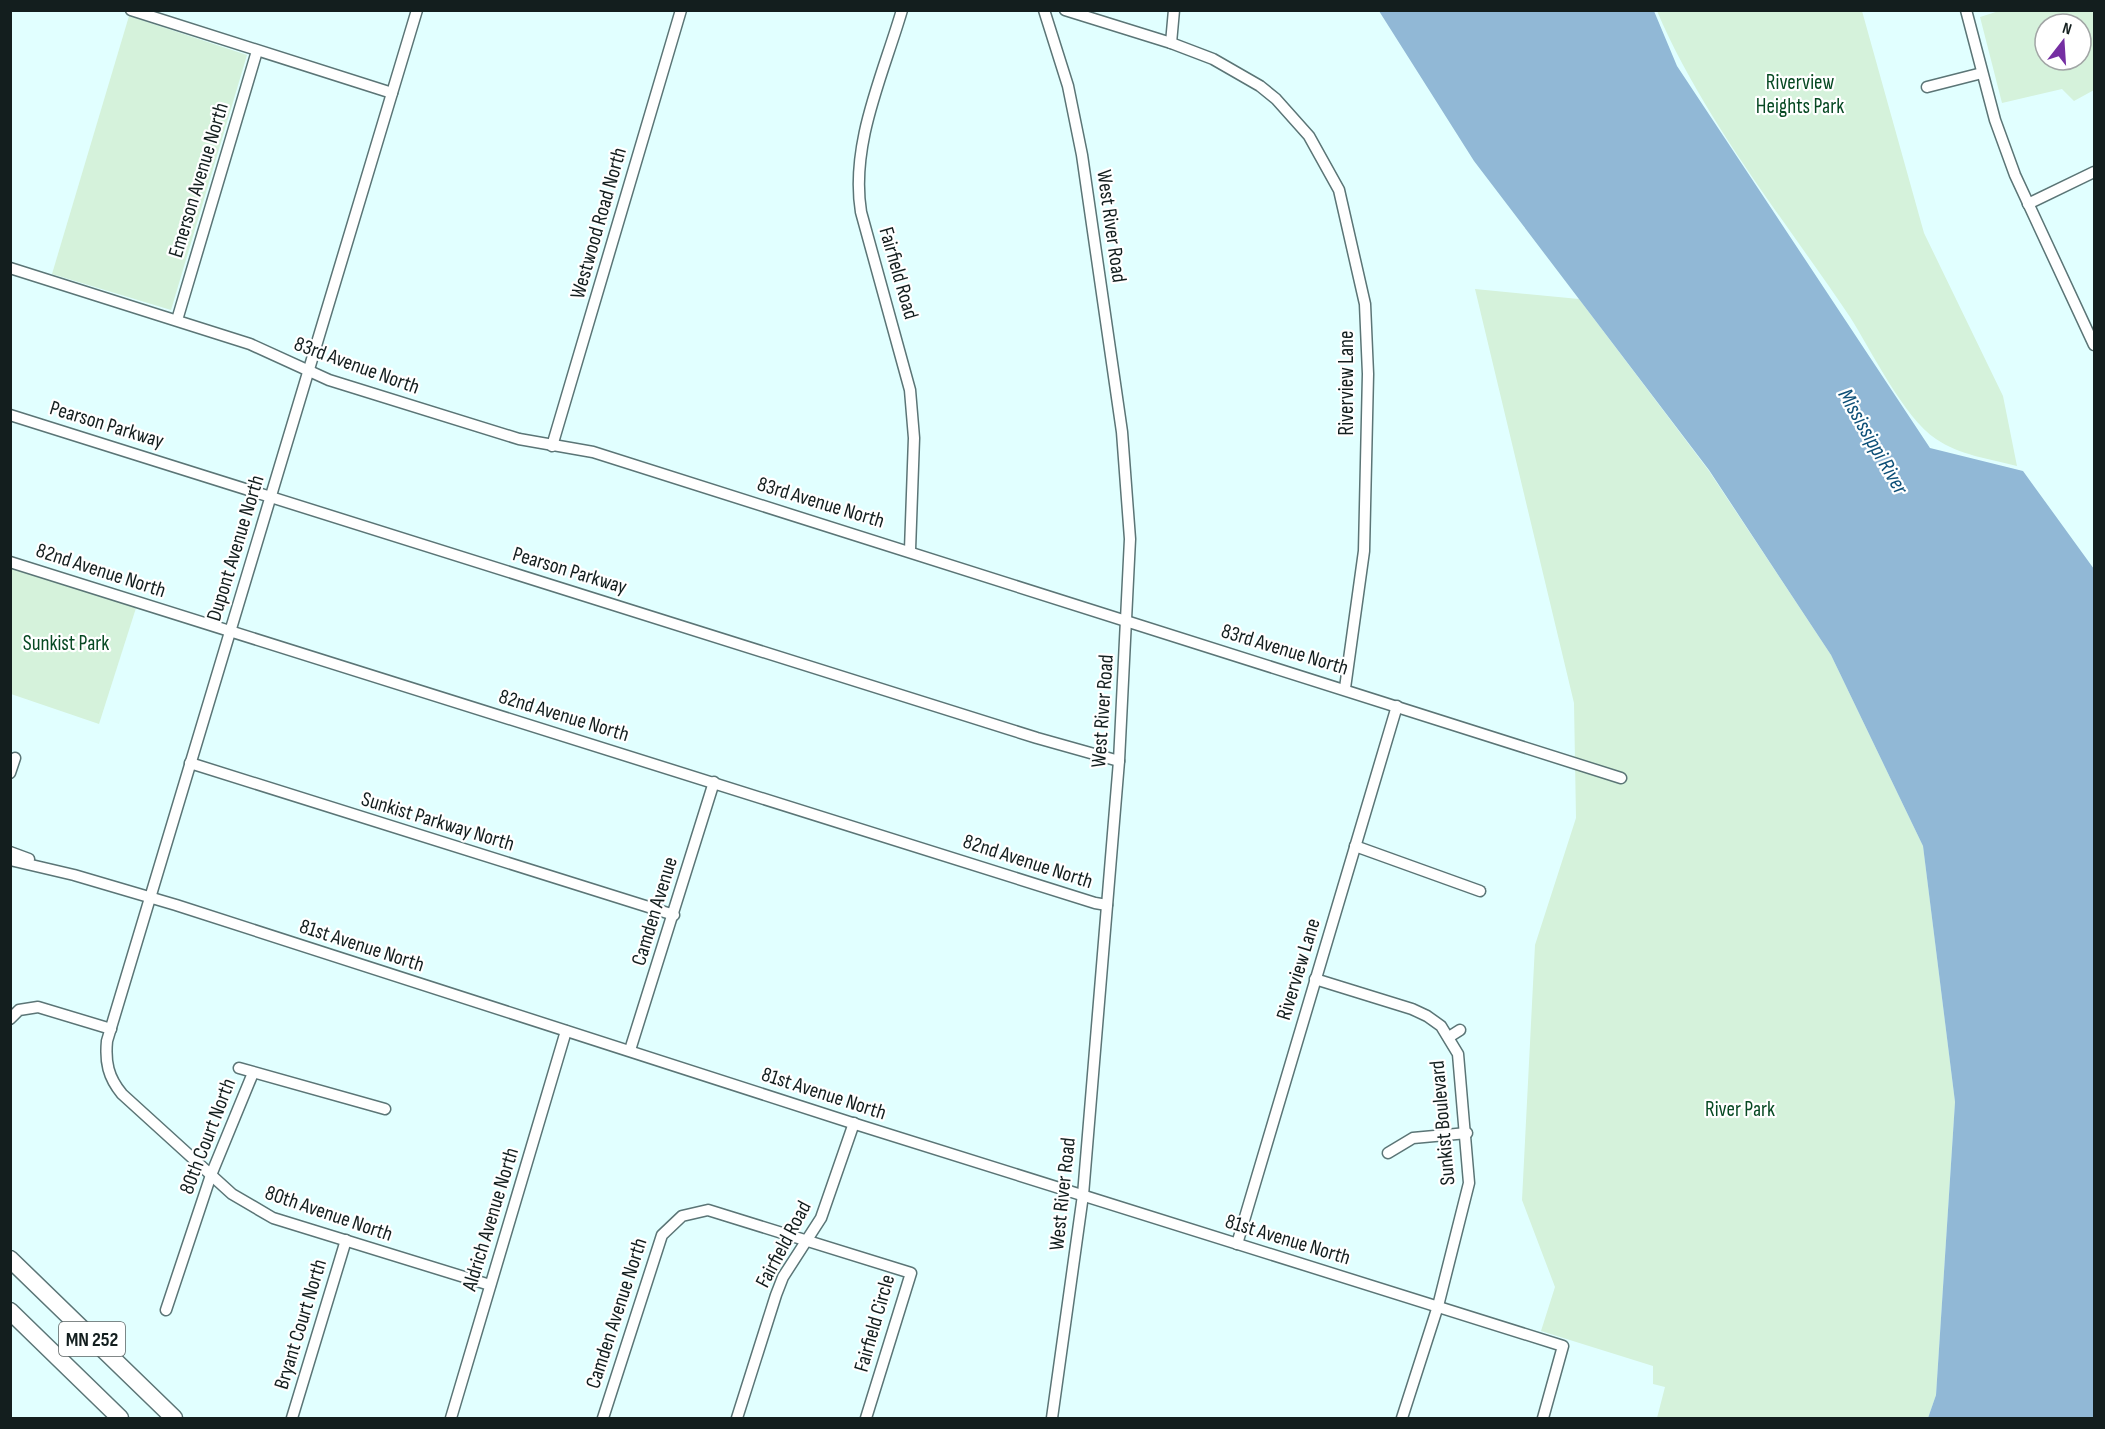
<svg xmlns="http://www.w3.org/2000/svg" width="2105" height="1429" viewBox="0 0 2105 1429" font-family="'Sofia Sans Condensed',sans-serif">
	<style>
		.green { fill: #d5f2db; fill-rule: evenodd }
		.water { fill: #91b8d6 }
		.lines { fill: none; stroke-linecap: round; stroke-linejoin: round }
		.minor-casing { stroke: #5b7576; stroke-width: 13 }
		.highway-casing { stroke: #5b7576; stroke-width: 19 }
		.minor { stroke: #fff; stroke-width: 10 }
		.highway { stroke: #fff; stroke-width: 16 }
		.labels { text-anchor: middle; stroke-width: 4.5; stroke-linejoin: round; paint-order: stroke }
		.shield { fill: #fff; stroke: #5a6262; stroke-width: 1.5 }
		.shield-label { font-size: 20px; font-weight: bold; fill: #131e1e }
		.park-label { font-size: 21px; fill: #074923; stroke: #fff }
		.street-label { font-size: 21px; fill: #131e1e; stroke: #fff }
		.water-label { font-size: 22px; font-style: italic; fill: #0e5078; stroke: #fff }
	</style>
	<rect width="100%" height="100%" fill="#e1ffff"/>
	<g class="green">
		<path d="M1657,11H1862L1924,233L2003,396L2017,466C1990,459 1959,455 1936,439C1904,418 1871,350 1850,317C1784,219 1703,119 1657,11Z"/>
		<path d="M1999,11H2094V90L2074,101L2062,89L2002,103L1980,17ZM2045,24H2081V60H2045Z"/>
		<polygon points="129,16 247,55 171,310 52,274"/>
		<polygon points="1475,289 1579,299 1709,471 1831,655 1923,846 1955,1102 1936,1395 1928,1418 1657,1418 1665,1387 1653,1384 1653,1366 1541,1331 1555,1287 1522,1200 1535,945 1576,818 1574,703"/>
		<polygon points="10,567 136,608 99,724 11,694"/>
	</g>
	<polygon class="water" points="1379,11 1654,11 1677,66 1930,448 2023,471 2094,569 2094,1418 1928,1418 1936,1395 1955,1102 1923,846 1831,655 1709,470 1474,161"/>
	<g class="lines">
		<g class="minor-casing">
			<g id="minor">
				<polyline points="131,10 392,93"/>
				<path d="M417,10L107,1041C105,1062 108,1077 122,1094L232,1194L273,1218L490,1285"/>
				<path d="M902,10C883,75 850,144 861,212L910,390L914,438L910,550"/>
				<polyline points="1044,10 1068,86 1082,155 1122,432 1130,539 1119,761 1083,1195 1052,1418"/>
				<polyline points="1065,10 1171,43 1213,59 1260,86 1276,99 1309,136 1339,190 1365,304 1368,374 1364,551 1345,688"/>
				<polyline points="1966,10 1995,120 2015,175 2094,345"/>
				<polyline points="1171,43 1174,10"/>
				<polyline points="1927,87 1982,73"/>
				<polyline points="2028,204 2094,172"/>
				<polyline points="10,268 250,344 329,380 519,439 593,452 1621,778"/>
				<polyline points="177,320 257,51"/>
				<polyline points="10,415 1037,738 1119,761"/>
				<polyline points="552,446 681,10"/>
				<polyline points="10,562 1095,903 1107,905"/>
				<polyline points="190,763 674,915"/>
				<polyline points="10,773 15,758"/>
				<polyline points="1355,846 1480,891"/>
				<polyline points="10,852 29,859"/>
				<polyline points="10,860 74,875 176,905 849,1122 1563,1346 1543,1418"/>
				<polyline points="1315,979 1412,1009 1427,1016 1441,1026 1458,1054 1469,1183 1438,1306 1402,1418"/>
				<polyline points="10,1019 19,1010 38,1007 111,1029"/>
				<polyline points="1449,1037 1460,1030"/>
				<polyline points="630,1050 714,782"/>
				<polyline points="239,1068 385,1109"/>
				<polyline points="1388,1153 1413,1138 1467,1133"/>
				<polyline points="1237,1244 1397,706"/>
				<polyline points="166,1310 211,1175 253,1073"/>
				<polyline points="292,1418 346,1240"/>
				<polyline points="451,1418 566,1031"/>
				<polyline points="603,1418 662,1235 682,1216 708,1210 911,1273 866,1418"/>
				<polyline points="737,1418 776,1295 783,1277 821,1218 854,1123"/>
			</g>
		</g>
		<g class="highway-casing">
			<g id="highway">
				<polyline points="10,1259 174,1418"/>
				<polyline points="10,1311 120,1418"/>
			</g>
		</g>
		<use href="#minor" class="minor"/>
		<use href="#highway" class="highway"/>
	</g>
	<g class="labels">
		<rect class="shield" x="59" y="1322" width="66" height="34" rx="4.5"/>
		<g class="shield-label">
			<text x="92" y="1346">MN 252</text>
		</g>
		<g class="park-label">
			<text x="1800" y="89">Riverview<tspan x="1800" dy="24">Heights Park</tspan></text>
			<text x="66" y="650">Sunkist Park</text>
			<text x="1740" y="1116">River Park</text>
		</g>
		<g class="street-label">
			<text transform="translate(198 180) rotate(-73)" y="7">Emerson Avenue North</text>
			<text transform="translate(598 223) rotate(-74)" y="7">Westwood Road North</text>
			<text transform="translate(1112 226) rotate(82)" y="7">West River Road</text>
			<text transform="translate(899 273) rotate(74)" y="7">Fairfield Road</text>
			<text transform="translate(357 365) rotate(20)" y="7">83rd Avenue North</text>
			<text transform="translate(1346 383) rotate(-90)" y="7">Riverview Lane</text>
			<text transform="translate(107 424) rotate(17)" y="7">Pearson Parkway</text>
			<text transform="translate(821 502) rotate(17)" y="7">83rd Avenue North</text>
			<text transform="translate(235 548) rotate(-73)" y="7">Dupont Avenue North</text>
			<text transform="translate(101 570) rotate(18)" y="7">82nd Avenue North</text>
			<text transform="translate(570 570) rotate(17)" y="7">Pearson Parkway</text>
			<text transform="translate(1285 649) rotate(17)" y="7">83rd Avenue North</text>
			<text transform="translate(1102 711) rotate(-86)" y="7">West River Road</text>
			<text transform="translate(564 715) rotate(17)" y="7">82nd Avenue North</text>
			<text transform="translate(438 821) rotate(17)" y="7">Sunkist Parkway North</text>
			<text transform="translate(1028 861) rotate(18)" y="7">82nd Avenue North</text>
			<text transform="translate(654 911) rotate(-73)" y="7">Camden Avenue</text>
			<text transform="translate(362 945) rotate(18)" y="7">81st Avenue North</text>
			<text transform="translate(1298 969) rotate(-73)" y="7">Riverview Lane</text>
			<text transform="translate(824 1093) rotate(18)" y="7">81st Avenue North</text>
			<text transform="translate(1442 1123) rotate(-95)" y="7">Sunkist Boulevard</text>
			<text transform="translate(207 1136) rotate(-69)" y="7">80th Court North</text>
			<text transform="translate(1062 1194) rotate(-84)" y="7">West River Road</text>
			<text transform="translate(329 1213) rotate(19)" y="7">80th Avenue North</text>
			<text transform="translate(490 1219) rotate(-73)" y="7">Aldrich Avenue North</text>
			<text transform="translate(1288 1239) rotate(17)" y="7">81st Avenue North</text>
			<text transform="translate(783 1244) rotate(-62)" y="7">Fairfield Road</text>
			<text transform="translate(616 1313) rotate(-72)" y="7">Camden Avenue North</text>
			<text transform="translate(874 1323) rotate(-74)" y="7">Fairfield Circle</text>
			<text transform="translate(300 1324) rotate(-73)" y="7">Bryant Court North</text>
		</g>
		<g class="water-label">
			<text transform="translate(1874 441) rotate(60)" y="8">Mississippi River</text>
		</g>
	</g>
	<rect width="2105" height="1429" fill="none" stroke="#131e1e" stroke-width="24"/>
	<g transform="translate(2063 42) rotate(17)"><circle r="28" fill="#ffffff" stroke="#a1a5a5" stroke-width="1.5"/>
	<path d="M0-4.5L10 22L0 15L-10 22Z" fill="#752fa2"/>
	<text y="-9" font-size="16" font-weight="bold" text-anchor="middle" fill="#131e1e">N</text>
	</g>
</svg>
